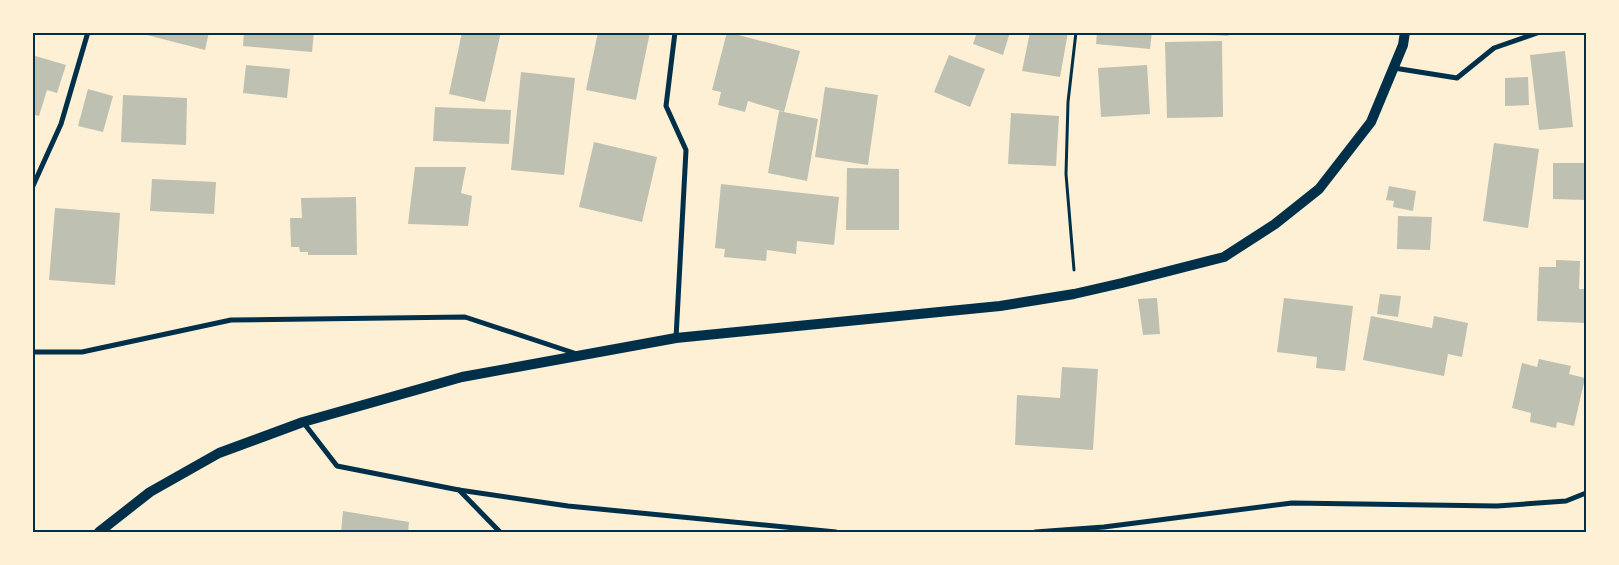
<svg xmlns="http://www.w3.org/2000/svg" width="1619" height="565" viewBox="0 0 1619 565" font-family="Rubik,sans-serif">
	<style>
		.building { fill: #bec0b2 }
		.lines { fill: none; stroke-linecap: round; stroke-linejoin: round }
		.path { stroke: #003049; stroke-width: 3 }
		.minor { stroke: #003049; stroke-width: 5 }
		.secondary { stroke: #003049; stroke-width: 10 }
		.neatline { fill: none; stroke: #003049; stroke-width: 2 }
	</style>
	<rect width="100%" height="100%" fill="#fdf0d5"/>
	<g class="building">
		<polygon points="147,32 209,32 205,50 147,35"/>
		<polygon points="244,32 314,32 312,52 243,46"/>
		<polygon points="462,32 501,32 485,102 449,94"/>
		<polygon points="598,32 650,32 636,100 586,90"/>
		<polygon points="727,32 800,51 784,112 748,101 745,112 718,105 721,92 712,90"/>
		<polygon points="977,32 1010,32 1003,55 973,44"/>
		<polygon points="1030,32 1068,32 1060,77 1022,71"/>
		<polygon points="1097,32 1152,32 1150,49 1096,44"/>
		<polygon points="1198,32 1229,32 1228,36 1198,34"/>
		<polygon points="1222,41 1223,117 1167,118 1165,42"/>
		<polygon points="1565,51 1573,127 1539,130 1530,55"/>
		<polygon points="32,55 66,65 57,93 47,90 39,116 32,114"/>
		<polygon points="949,55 985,69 970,107 934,92"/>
		<polygon points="246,65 290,69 287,98 243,93"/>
		<polygon points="1147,65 1150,114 1101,117 1098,68"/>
		<polygon points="521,72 575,78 564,175 511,170"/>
		<polygon points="1528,77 1529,105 1505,106 1505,78"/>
		<polygon points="825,87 878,95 868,165 815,157"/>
		<polygon points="88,89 113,96 103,132 78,126"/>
		<polygon points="123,95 187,98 186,145 121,142"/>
		<polygon points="435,107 511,110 509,144 433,141"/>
		<polygon points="779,111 818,119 807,181 768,173"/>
		<polygon points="1011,113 1059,116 1056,166 1008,164"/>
		<polygon points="594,142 657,157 642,222 579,207"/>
		<polygon points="1494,143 1539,149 1528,228 1483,221"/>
		<polygon points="1553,163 1586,163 1586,200 1553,199"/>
		<polygon points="415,167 466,167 461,193 472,196 468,226 408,224"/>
		<polygon points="847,168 899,169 899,230 846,230"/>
		<polygon points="152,179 216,182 214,214 150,211"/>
		<polygon points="721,184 839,197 834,245 797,241 796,254 767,250 766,261 724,257 725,249 715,248"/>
		<polygon points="1389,186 1416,191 1413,211 1393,207 1394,201 1386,200"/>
		<polygon points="356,197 357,255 308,255 308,252 300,252 299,247 291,247 290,218 302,218 301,198"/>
		<polygon points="55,208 120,213 115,285 49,280"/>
		<polygon points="1398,216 1432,217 1430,250 1397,249"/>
		<polygon points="1556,260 1580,261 1579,289 1586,289 1586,323 1537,321 1539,267 1556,267"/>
		<polygon points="1380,294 1401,296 1398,317 1377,314"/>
		<polygon points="1157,298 1160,334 1143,335 1138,299"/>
		<polygon points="1284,298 1353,306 1345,371 1316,368 1317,357 1277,352"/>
		<polygon points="1371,316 1432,328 1434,316 1468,323 1462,357 1448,354 1444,376 1363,360"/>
		<polygon points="1539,359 1571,366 1569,374 1585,378 1574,426 1557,422 1556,428 1530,422 1531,413 1512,408 1522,363 1537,367"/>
		<polygon points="1062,367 1098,369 1093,450 1015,445 1017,395 1060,398"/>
		<polygon points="343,511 409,522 408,532 341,532"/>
	</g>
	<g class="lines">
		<polyline class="path" points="1074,270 1066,174 1068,102 1076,32"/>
		<g class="minor">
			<polyline points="675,32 666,106 686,150 676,338"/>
			<polyline points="1394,68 1457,78 1494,48 1540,32"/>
			<polyline points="32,188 61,124 88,32"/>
			<polyline points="32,352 82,352 231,320 465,317 577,354"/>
			<polyline points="303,422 337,466 459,490 500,532"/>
			<polyline points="459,490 568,506 836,532"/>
			<polyline points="1035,532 1104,527 1292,503 1497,506 1566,501 1586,493"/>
		</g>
		<polyline class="secondary" points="99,532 150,492 219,453 303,422 462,377 676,338 1000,306 1074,294 1122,283 1224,257 1275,224 1319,189 1371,122 1403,45 1405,32"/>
	</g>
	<rect width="1619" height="565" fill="none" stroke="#fdf0d5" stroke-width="68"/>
	<rect x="34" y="34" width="1551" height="497" class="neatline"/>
</svg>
